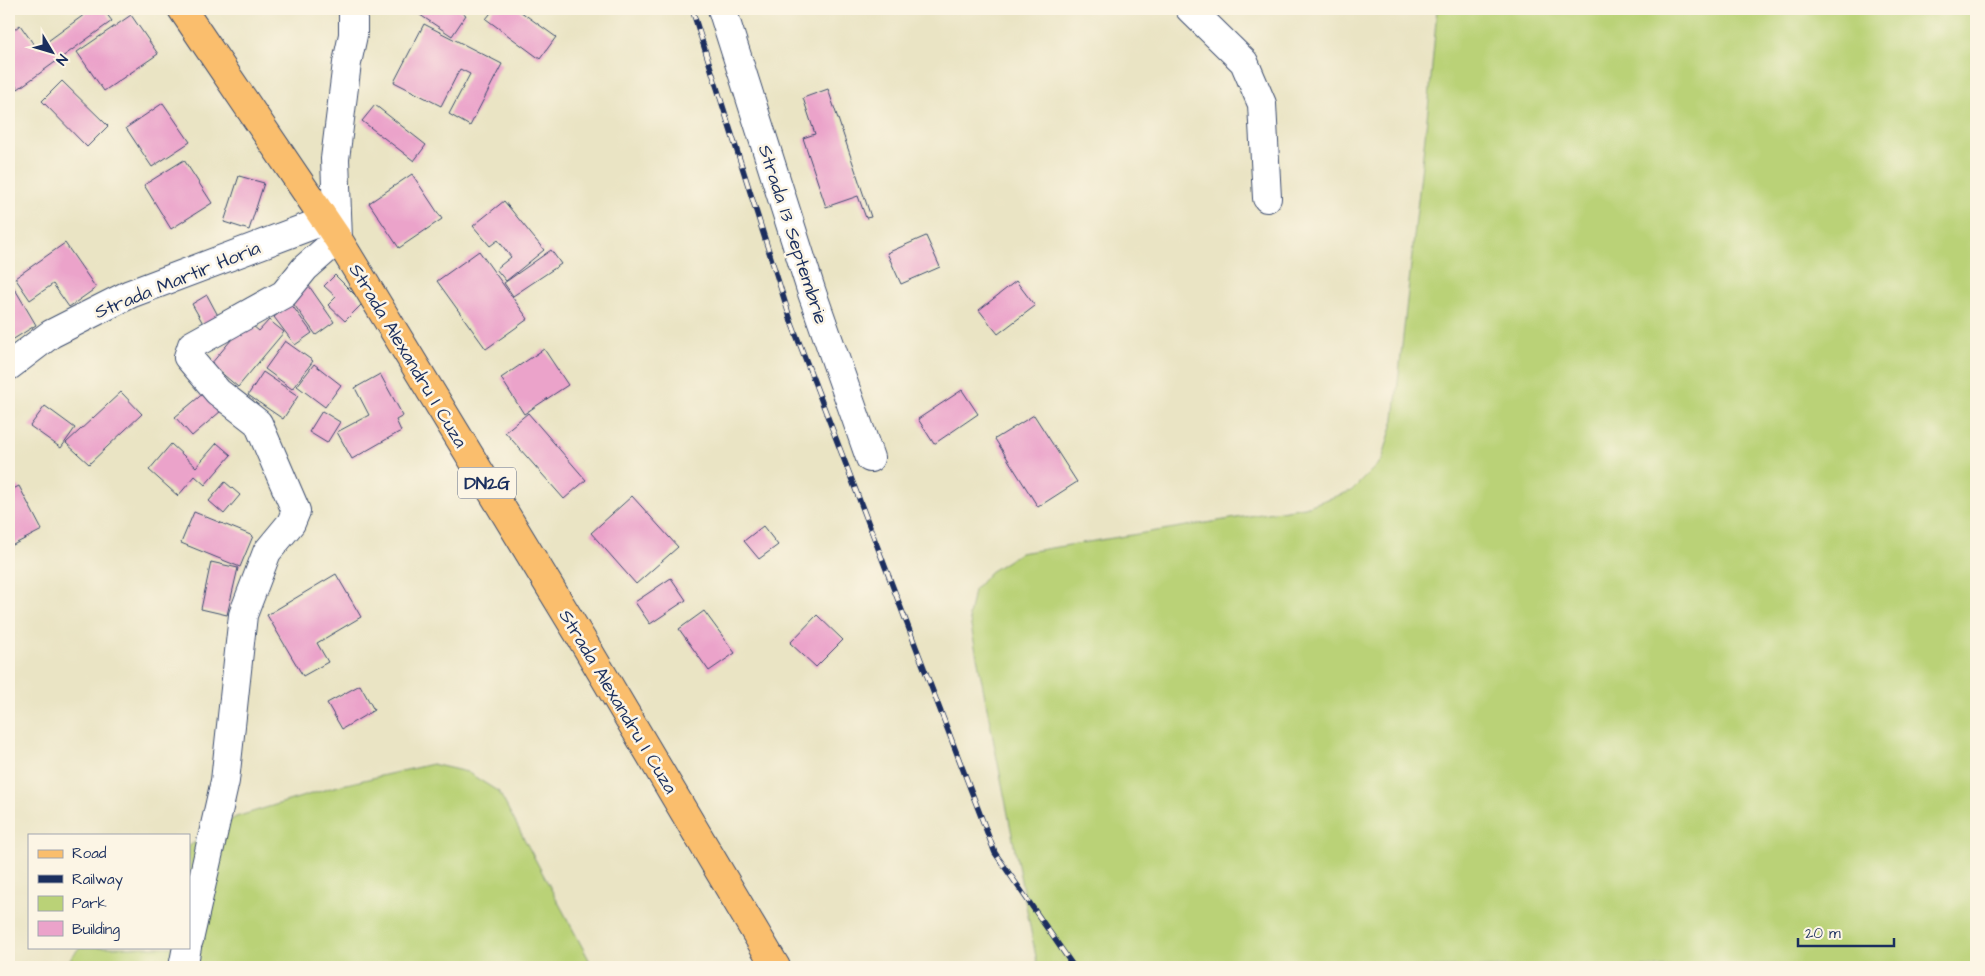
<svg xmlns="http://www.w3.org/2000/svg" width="1985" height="976" viewBox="0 0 1985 976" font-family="'Architects Daughter',sans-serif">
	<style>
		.green { fill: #bad277; stroke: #6a806a }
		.building { fill: #eba3ca }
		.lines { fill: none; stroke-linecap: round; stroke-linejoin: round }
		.minor-casing { stroke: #3a4a6d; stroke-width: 30 }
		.major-casing { stroke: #3a4a6d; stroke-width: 30 }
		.minor { stroke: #fff; stroke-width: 28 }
		.major { stroke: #fabe6d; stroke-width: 28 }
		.rail-casing { stroke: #1b2f5e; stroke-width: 5.5 }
		.rail { stroke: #fcf5e5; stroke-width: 4; stroke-dasharray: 11; stroke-linecap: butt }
		.labels { text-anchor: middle; stroke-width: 5; stroke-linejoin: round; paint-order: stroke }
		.shield { fill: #fcf5e5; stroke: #5e6a86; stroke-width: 1 }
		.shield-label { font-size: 18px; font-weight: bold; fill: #1b2f5e }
		.street-label { font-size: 19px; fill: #1b2f5e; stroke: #fcf5e5 }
	</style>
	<rect width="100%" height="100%" fill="#fcf5e5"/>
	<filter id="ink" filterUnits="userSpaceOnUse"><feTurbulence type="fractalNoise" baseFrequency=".02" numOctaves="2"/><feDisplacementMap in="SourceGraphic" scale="10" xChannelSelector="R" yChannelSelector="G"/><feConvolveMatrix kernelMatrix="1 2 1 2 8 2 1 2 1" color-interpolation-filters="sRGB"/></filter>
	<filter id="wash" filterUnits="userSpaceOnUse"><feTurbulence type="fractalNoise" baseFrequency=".0096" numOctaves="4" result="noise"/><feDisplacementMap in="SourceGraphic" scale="20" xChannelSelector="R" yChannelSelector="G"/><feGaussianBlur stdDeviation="1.12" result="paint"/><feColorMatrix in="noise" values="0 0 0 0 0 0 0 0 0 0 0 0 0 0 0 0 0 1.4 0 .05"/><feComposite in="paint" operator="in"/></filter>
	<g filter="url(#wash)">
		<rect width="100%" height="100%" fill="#eae4c4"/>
		<g class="green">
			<polygon points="1437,9 1976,9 1976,967 1038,967 969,616 974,590 990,572 1020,553 1305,507 1351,491 1382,460 1394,419 1429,100"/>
			<polygon points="432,764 467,772 499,792 593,967 63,967 80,947 189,947 189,846 236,817 334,787"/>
		</g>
		<g id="blocks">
			<g class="building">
				<polygon points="92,9 103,9 112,21 18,89 9,76 9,34 20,25 37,49"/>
				<polygon points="411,9 457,9 466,15 452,36"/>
				<polygon points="494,9 517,9 556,37 540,59 486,19"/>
				<polygon points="131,15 158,54 104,91 77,52"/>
				<polygon points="424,24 502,64 470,126 449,114 470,74 460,69 441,106 394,82"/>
				<polygon points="62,81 108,126 87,147 42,101"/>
				<polygon points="828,89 871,217 866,218 858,196 826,207 803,138 815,134 803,98"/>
				<polygon points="163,103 190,142 152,167 126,128"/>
				<polygon points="375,105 426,145 414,161 362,121"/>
				<polygon points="184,160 212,203 171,229 144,185"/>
				<polygon points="412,174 442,219 399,248 369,203"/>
				<polygon points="239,176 264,183 249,230 224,222"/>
				<polygon points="504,201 544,250 506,281 496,269 511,257 498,240 490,246 473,226"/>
				<polygon points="926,236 940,267 901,284 887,253"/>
				<polygon points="65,243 96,288 69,307 53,284 30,300 15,278"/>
				<polygon points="551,250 561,264 513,296 504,283"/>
				<polygon points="479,251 528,319 486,349 437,281"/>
				<polygon points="335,275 363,303 345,321 328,305 336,297 324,286"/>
				<polygon points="9,279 36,325 9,342"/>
				<polygon points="1016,281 1035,306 998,334 979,310"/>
				<polygon points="309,286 334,322 316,335 290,299"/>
				<polygon points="207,295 223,325 209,334 192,304"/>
				<polygon points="291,304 312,333 295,345 274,317"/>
				<polygon points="269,320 284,332 238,387 211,364 247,321 259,331"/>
				<polygon points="285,341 313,361 292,389 265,369"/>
				<polygon points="544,349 568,385 524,414 501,378"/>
				<polygon points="314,364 341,385 325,407 297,386"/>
				<polygon points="263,372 298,396 283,419 248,395"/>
				<polygon points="380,374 403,416 396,420 401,431 352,459 337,432 369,415 355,388"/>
				<polygon points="962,390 978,414 934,444 918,419"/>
				<polygon points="121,392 142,414 89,464 66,443"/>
				<polygon points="205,392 221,411 192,436 175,417"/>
				<polygon points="45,406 75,428 61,448 30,426"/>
				<polygon points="322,411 340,422 327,443 309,432"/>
				<polygon points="528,413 586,480 564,499 505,432"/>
				<polygon points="1034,415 1077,482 1038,507 995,439"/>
				<polygon points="217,443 231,455 205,485 195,476 178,496 149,470 171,444 196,467"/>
				<polygon points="225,482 240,495 224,514 209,501"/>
				<polygon points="19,486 42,530 9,547 9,491"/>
				<polygon points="632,496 678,547 636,584 591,533"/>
				<polygon points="194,512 253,536 240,567 181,543"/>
				<polygon points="763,526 778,545 759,559 744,541"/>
				<polygon points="211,562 238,568 227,615 201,609"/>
				<polygon points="336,574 361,617 317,643 328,662 303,676 267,615"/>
				<polygon points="671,578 686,600 650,624 635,602"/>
				<polygon points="704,611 735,653 709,671 679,629"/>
				<polygon points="817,615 843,640 816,667 790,643"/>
				<polygon points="360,685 374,710 342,729 327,703"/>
			</g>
		</g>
	</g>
	<g filter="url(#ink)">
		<use href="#blocks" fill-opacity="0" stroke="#3a4a6d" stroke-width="1"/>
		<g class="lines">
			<g class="minor-casing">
				<g id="minor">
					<polyline points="722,9 812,293 870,458"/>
					<polyline points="1190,9 1244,62 1262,104 1267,198"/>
					<polyline points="9,366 51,334 130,294 326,220"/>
					<polyline points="189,940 225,781 243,615 267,552 291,523 296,511 258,423 218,392 188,357 192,345 284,294 305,268 338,239 335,159 347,63 353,35 353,9"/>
					<polyline points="183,967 187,947"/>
				</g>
			</g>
			<g class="major-casing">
				<polyline id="major" points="182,9 338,239 584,643 776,967"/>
			</g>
			<use href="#minor" class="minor"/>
			<use href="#major" class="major"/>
			<g class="rail-casing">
				<polyline id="rail" points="692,9 792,324 995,853 1074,967"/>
			</g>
			<use href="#rail" class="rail"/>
		</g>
	</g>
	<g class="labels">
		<rect class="shield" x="458" y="467.5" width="58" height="31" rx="4"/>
		<g class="shield-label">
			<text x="487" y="489">DN2G</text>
		</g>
		<g class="street-label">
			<text transform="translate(794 234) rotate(72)" y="7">Strada 13 Septembrie</text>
			<text transform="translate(177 279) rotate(-22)" y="7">Strada Martir Horia</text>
			<text transform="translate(409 355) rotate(59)" y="7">Strada Alexandru I Cuza</text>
			<text transform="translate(619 701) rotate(59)" y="7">Strada Alexandru I Cuza</text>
		</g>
	</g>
	<rect width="1985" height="976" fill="none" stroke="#fcf5e5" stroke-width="30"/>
	<rect x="28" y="834" width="162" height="115" fill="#fcf5e5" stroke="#a2a6af"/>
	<rect x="38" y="850" width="25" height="8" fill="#fabe6d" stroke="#a2a6af"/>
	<text x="72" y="858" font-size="15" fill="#1b2f5e">Road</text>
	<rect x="38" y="875" width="25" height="8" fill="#1b2f5e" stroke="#a2a6af"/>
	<text x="72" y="884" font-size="15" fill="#1b2f5e">Railway</text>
	<rect x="38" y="896" width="25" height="15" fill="#bad277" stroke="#a2a6af"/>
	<text x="72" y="908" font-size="15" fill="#1b2f5e">Park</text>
	<rect x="38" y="921" width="25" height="15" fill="#eba3ca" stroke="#a2a6af"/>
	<text x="72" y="934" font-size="15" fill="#1b2f5e">Building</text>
	<g transform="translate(52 52) rotate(128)" stroke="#fcf5e5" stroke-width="4" paint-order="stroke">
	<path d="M0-4L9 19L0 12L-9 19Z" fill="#1b2f5e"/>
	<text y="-8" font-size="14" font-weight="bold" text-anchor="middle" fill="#1b2f5e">N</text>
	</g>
	<path d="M1798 938v8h96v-8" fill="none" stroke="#1b2f5e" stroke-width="2.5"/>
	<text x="1805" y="938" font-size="15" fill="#1b2f5e" stroke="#fcf5e5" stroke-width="4" paint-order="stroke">20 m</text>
</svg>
